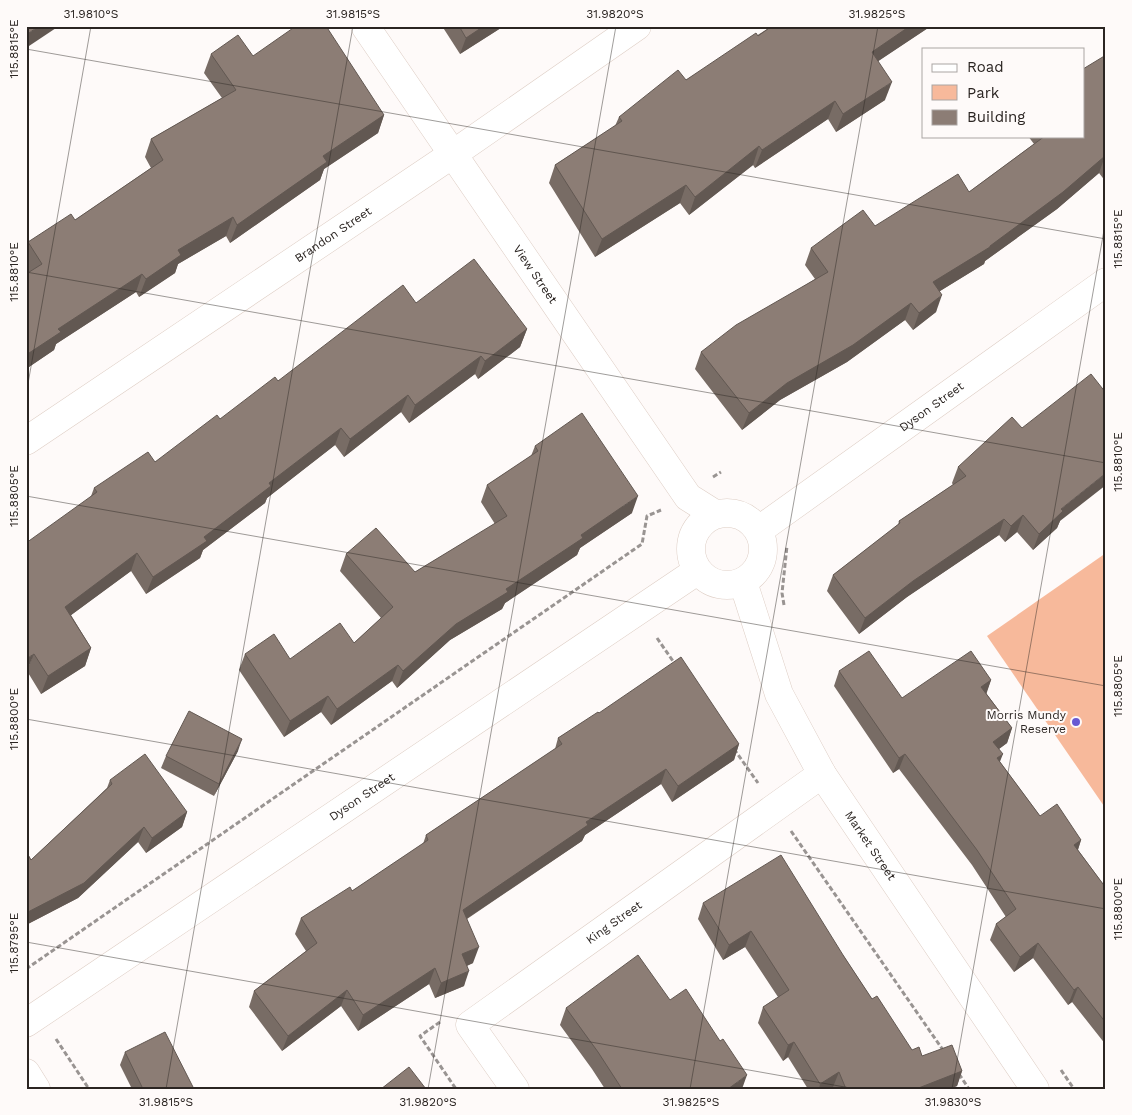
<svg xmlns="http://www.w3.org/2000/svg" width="1132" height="1115" viewBox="0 0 1132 1115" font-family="'Work Sans',sans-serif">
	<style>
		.green { fill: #f7b99b }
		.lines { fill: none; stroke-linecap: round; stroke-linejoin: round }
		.minor-casing { stroke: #decec5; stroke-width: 29 }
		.path { stroke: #999492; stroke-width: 3; stroke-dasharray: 5 2.5; stroke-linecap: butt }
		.minor { stroke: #fff; stroke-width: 28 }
		.wall { fill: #786c65 }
		.shaded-wall { fill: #625852 }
		.building { fill: #8c7d75; stroke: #625852 }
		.ticks { fill: none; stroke: #2b2522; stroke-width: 1; stroke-opacity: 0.45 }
		.poi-dot { fill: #6859d3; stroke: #fefaf9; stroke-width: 2 }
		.labels { text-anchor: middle; stroke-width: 4; stroke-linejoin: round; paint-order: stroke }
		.street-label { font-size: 12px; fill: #2b2522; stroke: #fefaf9 }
		.poi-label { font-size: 12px; fill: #2b2522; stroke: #fefaf9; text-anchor: end }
		.neatline { fill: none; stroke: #2b2522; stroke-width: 2 }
		.ticks-label { font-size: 12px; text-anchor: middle; fill: #2b2522 }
	</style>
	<rect width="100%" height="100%" fill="#fefaf9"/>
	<polygon class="green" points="1106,553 1106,809 987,636"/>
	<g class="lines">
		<g class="minor-casing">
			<g id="minor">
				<path id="s1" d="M365,26L688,497L715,514"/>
				<path id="s2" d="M26,441L453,154L637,26"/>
				<circle cx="727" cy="549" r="36"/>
				<path id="s3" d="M759,530L1106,282"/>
				<path id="s4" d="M743,582L779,694L822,774L1035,1089"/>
				<path id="s5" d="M26,1023L697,571"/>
				<polyline points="26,1073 36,1089"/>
				<path id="s6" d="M515,1089L470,1025L822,774"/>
			</g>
		</g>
		<g class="path">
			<polyline points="713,477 721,472"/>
			<polyline points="784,605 782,593 787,546"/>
			<polyline points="657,638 675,664"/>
			<polyline points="734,749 758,783"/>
			<polyline points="791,831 943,1050"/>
			<polyline points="26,969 642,544 647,516 661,510"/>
			<polyline points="440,1022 420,1036 456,1089"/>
			<polyline points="56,1039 89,1089"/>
			<polyline points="1061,1070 1074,1089"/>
			<polyline points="959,1074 969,1089"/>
		</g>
		<use href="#minor" class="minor"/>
	</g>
	<g class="wall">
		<polygon points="442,26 504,26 460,54"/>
		<polygon points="772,26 931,26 878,61 885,100 836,132 828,119 755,168 753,165 689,215 680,203 595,257 549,183 555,165 615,126 619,117 686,80"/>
		<polygon points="211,54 253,56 384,115 378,133 324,169 320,180 230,243 226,236 178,264 175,273 139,297 136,292 56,344 54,350 26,369 26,274 29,272 26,268 26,246 28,242 75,220 151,168 145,157 151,139 222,98 204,73"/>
		<polygon points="1106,55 1106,182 1099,173 1057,209 985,261 984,264 940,291 936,312 913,330 905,320 847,362 780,400 742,430 695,369 701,352 815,279 805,265 811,248 875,226 969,192 1034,144 1028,136 1083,136"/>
		<polygon points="416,303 527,329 520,347 478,379 475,374 409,423 401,412 344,457 335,445 267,498 265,503 203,550 200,558 146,594 131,571 71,615 91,648 85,666 41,694 27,671 94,488 155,462 278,381"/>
		<polygon points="535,446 632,513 580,548 577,555 505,603 502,609 450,640 397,688 392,681 331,725 321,712 284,737 239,670 245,654 290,659 354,643 381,618 340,571 346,554 415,572 495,524 481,502 487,485 531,456"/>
		<polygon points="958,467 1060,521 1057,528 1033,550 1017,532 1005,542 999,535 907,597 859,634 827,591 833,575 898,525 899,521 953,485 952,483"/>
		<polygon points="839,671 902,698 991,680 986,693 1012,728 1007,743 999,749 1000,762 1040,816 1081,840 1078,850 1106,888 1106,1045 1072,1002 1068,1005 1033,958 1014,972 990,940 996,924 1006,917 972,865 899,769 893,773 834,686"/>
		<polygon points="599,713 739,744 734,760 672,802 661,784 585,835 582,841 467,919 473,963 467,966 464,986 435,998 429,984 358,1031 341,1006 282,1051 249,1007 254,991 306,951 295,934 301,918 352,891 423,844 426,835 555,749 558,738"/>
		<polygon points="238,751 214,796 161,768 166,756"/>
		<polygon points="110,780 187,812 182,827 146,853 138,842 78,898 26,925 26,851 31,860 107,788"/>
		<polygon points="703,903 843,955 872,999 912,1050 922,1056 962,1071 957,1086 949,1089 834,1089 833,1087 831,1089 808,1089 788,1057 783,1061 758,1023 763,1007 778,997 745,947 723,960 698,919"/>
		<polygon points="670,1000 742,1089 605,1089 592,1069 560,1025 566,1008"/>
		<polygon points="125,1052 194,1089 132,1089 120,1065"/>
	</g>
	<g class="shaded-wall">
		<polygon points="39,26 59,26 26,48 26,35"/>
		<polygon points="484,26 504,26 460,54 466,38"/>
		<polygon points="910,26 931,26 865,70 872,52"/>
		<polygon points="892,82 885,100 836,132 843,114"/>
		<polygon points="835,101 828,119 755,168 762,150"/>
		<polygon points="384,115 378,133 324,169 320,180 230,243 237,225 323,156"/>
		<polygon points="759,146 753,165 689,215 695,197"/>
		<polygon points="1105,156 1099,173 1057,209 985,261 984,264 927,299 933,282 990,246"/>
		<polygon points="686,185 680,203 595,257 602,239"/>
		<polygon points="233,217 226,236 178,264 175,273 139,297 146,279 178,250"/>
		<polygon points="142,274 136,292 56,344 54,350 26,369 26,355 58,329"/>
		<polygon points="942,295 936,312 913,330 919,313"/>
		<polygon points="911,303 905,320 847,362 780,400 742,430 749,413 787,383"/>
		<polygon points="527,329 520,347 478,379 485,361"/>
		<polygon points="481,356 475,374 409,423 415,405"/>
		<polygon points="408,395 401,412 344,457 350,439"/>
		<polygon points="341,428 335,445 267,498 265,503 203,550 200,558 146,594 153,577 204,537 269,483"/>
		<polygon points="1106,473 1106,485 1060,521 1057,528 1033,550 1039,534 1061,509"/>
		<polygon points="638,496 632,513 580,548 577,555 505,603 502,609 450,640 397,688 403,671 456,624 506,589 581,535"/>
		<polygon points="1023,515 1017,532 1005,542 1011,526"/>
		<polygon points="1004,519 999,535 907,597 859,634 865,618 913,581"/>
		<polygon points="137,553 131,571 59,624 65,607"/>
		<polygon points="91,648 85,666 41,694 48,676"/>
		<polygon points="34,654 27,671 26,672 26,659"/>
		<polygon points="398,665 392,681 331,725 337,709"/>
		<polygon points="991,680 986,695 981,687"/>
		<polygon points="328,696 321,712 284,737 290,721"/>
		<polygon points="1012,728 1007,743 988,757 993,742"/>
		<polygon points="242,739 238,751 214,796 219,784"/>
		<polygon points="739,744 734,760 672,802 678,786"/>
		<polygon points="905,754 899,769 893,773 899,758"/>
		<polygon points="1003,754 997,769 997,758"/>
		<polygon points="666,769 661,784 585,835 582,841 457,925 463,910 586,822"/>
		<polygon points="187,812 182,827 146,853 152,838"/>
		<polygon points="144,827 138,842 78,898 26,925 26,913"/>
		<polygon points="1081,840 1076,855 1074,845"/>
		<polygon points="751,931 745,947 723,960 729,945"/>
		<polygon points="1038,943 1033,958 1014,972 1020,957"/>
		<polygon points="479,947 473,963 456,970 462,954"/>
		<polygon points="435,968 429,984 358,1031 363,1015"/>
		<polygon points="469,971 464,986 435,998 441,983"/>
		<polygon points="1078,987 1072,1002 1068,1005 1074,990"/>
		<polygon points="347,990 341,1006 282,1051 288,1036"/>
		<polygon points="794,1042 788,1057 783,1061 788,1045"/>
		<polygon points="962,1071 957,1086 949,1089 916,1089"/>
		<polygon points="839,1072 833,1087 831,1089 819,1089 820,1084"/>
		<polygon points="747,1075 742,1089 728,1089"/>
	</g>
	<g class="building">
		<polygon points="26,26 39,26 26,35"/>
		<polygon points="296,26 326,26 384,115 323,156 327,162 237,225 233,217 178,250 181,255 146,279 142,274 58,329 61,332 26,355 26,274 42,264 28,242 71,214 75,220 163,160 151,139 236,90 211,54 238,35 253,56"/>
		<polygon points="459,26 484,26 466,38"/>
		<polygon points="772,26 910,26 872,52 892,82 843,114 835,101 762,150 759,146 695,197 686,185 602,239 555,165 622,121 619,117 678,70 686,80 756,33 758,36"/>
		<polygon points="1106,55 1106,157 1105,156 1063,192 990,246 990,247 933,282 942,295 919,313 911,303 853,345 787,383 749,413 701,352 736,325 828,272 811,248 863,210 875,226 958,174 969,192 1045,136 1083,136 1083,69"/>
		<polygon points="474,259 527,329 485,361 481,356 415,405 408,395 350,439 341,428 269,483 271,486 204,537 207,541 153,577 137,553 65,607 91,648 48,676 34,654 26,659 26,543 97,492 94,488 148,452 155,462 217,415 220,419 275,377 278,381 403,285 416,303"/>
		<polygon points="1091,374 1106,393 1106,473 1061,509 1063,511 1039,534 1023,515 1011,526 1004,519 913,581 865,618 833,575 900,523 899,521 966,476 958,467 1012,417 1022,428"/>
		<polygon points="582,413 638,496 581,535 583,538 506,589 508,592 456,624 403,671 398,665 337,709 328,696 290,721 245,654 274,634 290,659 340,623 354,643 393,607 346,554 376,528 415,572 507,516 487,485 538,451 535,446"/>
		<polygon points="869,651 902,698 971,651 991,680 981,687 1012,728 993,742 1003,754 997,758 1040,816 1057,804 1081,840 1074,845 1106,888 1106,1023 1078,987 1074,990 1038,943 1020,957 996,924 1016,909 977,850 905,754 899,758 839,671"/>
		<polygon points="681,657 739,744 678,786 666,769 586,822 588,825 463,910 479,947 462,954 469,971 441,983 435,968 363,1015 347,990 288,1036 254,991 317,943 301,918 350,887 352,891 428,840 426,835 562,744 558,738 598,712 599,713"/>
		<polygon points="189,711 242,739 219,784 166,756"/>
		<polygon points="145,754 187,812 152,838 144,827 84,883 26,913 26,851 31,860 112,784 110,780"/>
		<polygon points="781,855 843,955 872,999 877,996 912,1050 919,1047 922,1056 952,1045 962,1071 916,1089 846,1089 839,1072 820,1084 794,1042 788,1045 763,1007 789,990 751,931 729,945 703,903"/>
		<polygon points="638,955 670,1000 686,989 720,1041 723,1039 747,1075 728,1089 622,1089 598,1052 566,1008"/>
		<polygon points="165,1032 194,1089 143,1089 125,1052"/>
		<polygon points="409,1067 426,1089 381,1089"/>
	</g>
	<path class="ticks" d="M26,49L1106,239M26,272L1106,463M26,395L91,26M26,496L1106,686M26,719L1106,909M26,942L856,1089M166,1089L353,26M428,1089L616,26M690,1089L878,26M952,1089L1106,219"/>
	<circle class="poi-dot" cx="1076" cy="722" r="5"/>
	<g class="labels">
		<g class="street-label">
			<text dy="4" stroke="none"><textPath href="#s2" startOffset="370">Brandon Street</textPath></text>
			<text dy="4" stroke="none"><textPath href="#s1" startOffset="301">View Street</textPath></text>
			<text dy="4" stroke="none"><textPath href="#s3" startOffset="212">Dyson Street</textPath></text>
			<text dy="4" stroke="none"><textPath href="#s5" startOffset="405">Dyson Street</textPath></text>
			<text dy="4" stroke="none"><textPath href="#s4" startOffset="295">Market Street</textPath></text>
			<text dy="4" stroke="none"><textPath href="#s6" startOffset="255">King Street</textPath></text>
		</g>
		<g class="poi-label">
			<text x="1066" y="719">Morris Mundy<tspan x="1066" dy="14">Reserve</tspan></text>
		</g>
	</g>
	<rect width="1132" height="1115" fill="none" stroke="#fefaf9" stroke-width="55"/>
	<rect x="922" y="48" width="162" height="90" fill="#fefaf9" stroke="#aaa5a3"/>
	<rect x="932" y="64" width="25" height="8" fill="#ffffff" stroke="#aaa5a3"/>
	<text x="967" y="72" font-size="15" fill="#2b2522">Road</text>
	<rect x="932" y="85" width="25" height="15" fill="#f7b99b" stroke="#aaa5a3"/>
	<text x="967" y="98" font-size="15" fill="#2b2522">Park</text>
	<rect x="932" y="110" width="25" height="15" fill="#8c7d75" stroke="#aaa5a3"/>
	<text x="967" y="122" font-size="15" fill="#2b2522">Building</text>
	<rect x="28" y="28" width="1076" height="1060" class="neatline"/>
	<g class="ticks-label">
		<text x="91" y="18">31.9810°S</text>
		<text x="353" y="18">31.9815°S</text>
		<text x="615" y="18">31.9820°S</text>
		<text x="877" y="18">31.9825°S</text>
		<text transform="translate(14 49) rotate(-90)" y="4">115.8815°E</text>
		<text transform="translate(1118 239) rotate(-90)" y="4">115.8815°E</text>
		<text transform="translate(14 272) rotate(-90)" y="4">115.8810°E</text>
		<text transform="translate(1118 462) rotate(-90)" y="4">115.8810°E</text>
		<text transform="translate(14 496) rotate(-90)" y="4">115.8805°E</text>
		<text transform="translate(1118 686) rotate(-90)" y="4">115.8805°E</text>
		<text transform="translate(14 719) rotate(-90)" y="4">115.8800°E</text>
		<text transform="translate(1118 909) rotate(-90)" y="4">115.8800°E</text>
		<text transform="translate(14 943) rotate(-90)" y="4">115.8795°E</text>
		<text x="166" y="1106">31.9815°S</text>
		<text x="428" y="1106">31.9820°S</text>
		<text x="691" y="1106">31.9825°S</text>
		<text x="953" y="1106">31.9830°S</text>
	</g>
</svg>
